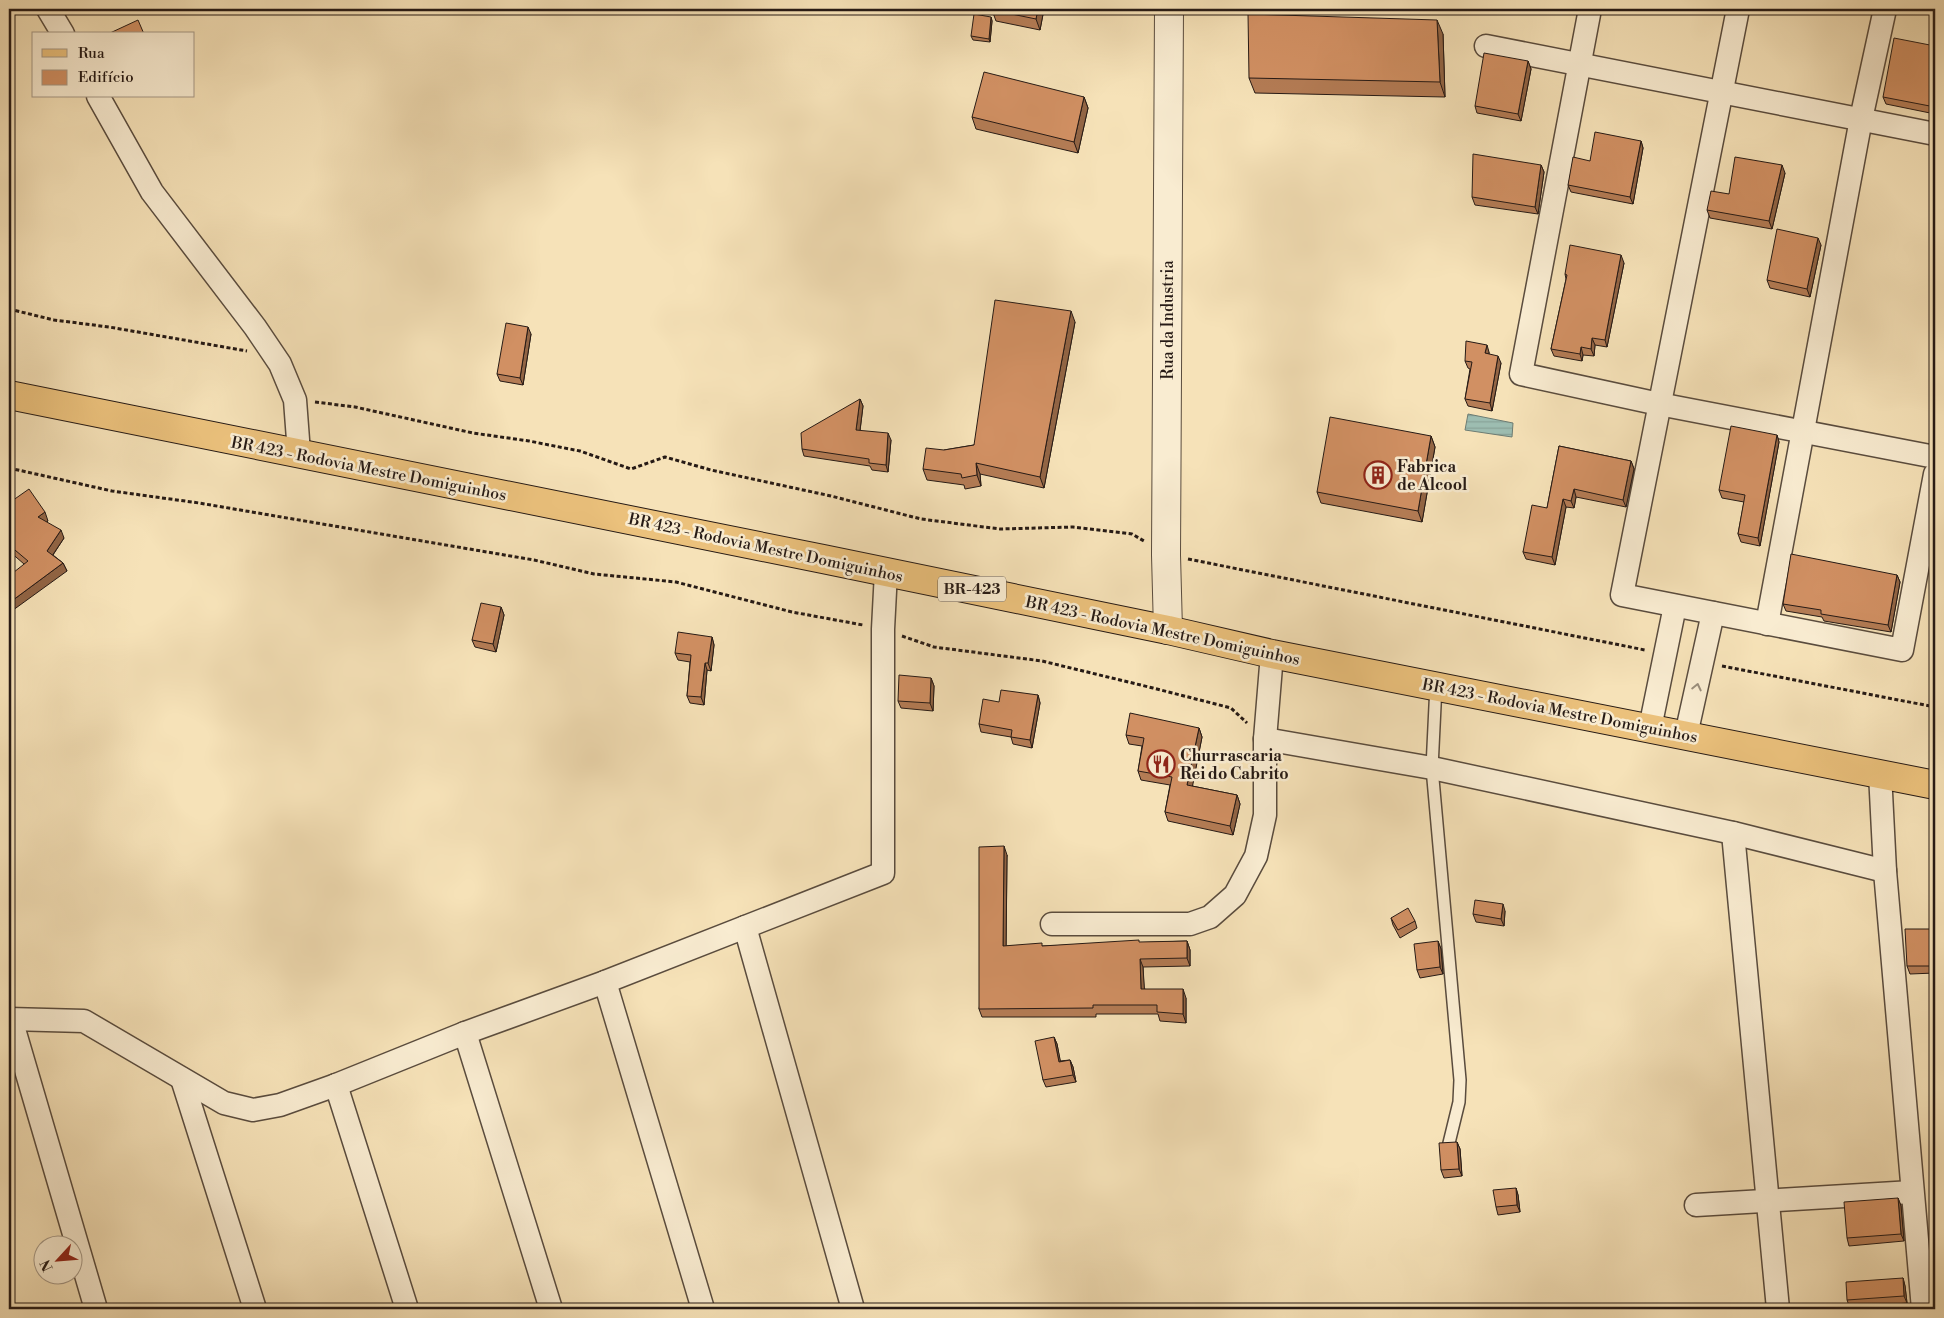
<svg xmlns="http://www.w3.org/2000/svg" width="1944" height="1318" viewBox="0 0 1944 1318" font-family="'Libre Bodoni',serif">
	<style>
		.water { fill: url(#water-rules); stroke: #6d7c73 }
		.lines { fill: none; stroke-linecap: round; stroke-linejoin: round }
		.service-casing { stroke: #5a4c3e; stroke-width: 14 }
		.minor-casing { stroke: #5a4c3e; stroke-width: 25 }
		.tertiary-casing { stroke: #5a4c3e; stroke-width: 30 }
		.primary-casing { stroke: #261a15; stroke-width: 30 }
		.path { stroke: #261a15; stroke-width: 3; stroke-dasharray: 4 2.5; stroke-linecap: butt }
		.service { stroke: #f9ecd1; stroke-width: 11 }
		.minor { stroke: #f9ecd1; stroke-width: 22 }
		.tertiary { stroke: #f9ecd1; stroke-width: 28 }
		.primary { stroke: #ebc17c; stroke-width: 28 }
		.wall { fill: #b47c55; stroke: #261a15 }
		.shaded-wall { fill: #926545; stroke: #261a15 }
		.building { fill: #d19063; stroke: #261a15 }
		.oneway { stroke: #9a8e7c }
		.labels { text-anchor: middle; stroke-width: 5; stroke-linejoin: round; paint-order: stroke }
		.shield { fill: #f9ecd1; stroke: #65594d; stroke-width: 1 }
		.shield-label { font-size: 15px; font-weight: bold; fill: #261a15 }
		.street-label { font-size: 16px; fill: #261a15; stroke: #f9ecd1 }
		.poi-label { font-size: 16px; font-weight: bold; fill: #261a15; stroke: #f9ecd1; text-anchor: start }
	</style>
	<defs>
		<pattern id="water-rules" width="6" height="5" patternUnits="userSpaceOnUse" patternTransform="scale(1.25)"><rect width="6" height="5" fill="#9dbdb1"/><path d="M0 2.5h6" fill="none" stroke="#87a297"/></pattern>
	</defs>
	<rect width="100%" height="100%" fill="#f6e2b8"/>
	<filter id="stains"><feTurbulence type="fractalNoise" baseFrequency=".004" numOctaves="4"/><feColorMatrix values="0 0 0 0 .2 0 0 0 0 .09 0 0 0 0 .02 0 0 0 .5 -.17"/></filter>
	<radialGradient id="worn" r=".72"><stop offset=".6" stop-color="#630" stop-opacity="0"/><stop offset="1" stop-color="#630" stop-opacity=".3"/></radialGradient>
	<polygon class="water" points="1468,414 1513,423 1512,437 1465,430"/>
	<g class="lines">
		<g class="service-casing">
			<polyline id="service" points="1436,685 1432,768 1460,1080 1459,1102 1449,1143"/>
		</g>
		<g class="minor-casing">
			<g id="minor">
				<polyline points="48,9 63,34"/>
				<polyline points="1590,9 1521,374 1659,404 1935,457"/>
				<polyline points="1738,9 1622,595 1902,650 1935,474"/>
				<polyline points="1486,46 1935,134"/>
				<polyline points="98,96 152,192 255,327 280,364 295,400 299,453"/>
				<polyline points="1767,624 1861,119 1885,9"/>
				<polyline points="1650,728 1675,606"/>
				<polyline points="1686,735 1713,613"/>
				<polyline points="1265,739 1432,768 1733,833 1885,871"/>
				<polyline points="1880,773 1885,871 1923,1309"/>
				<polyline points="1733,833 1778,1309"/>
				<polyline points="1052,924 1190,924 1210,917 1235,895 1256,856 1265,815 1265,739 1272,654"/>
				<polyline points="745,927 853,1309"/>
				<polyline points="605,982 703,1309"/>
				<polyline points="9,1019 84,1021 224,1103 253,1110 280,1105 336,1085 465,1033 605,982 883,873 883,629 886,572"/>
				<polyline points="11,1019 96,1309"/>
				<polyline points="465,1033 551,1309"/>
				<polyline points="182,1079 255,1309"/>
				<polyline points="336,1085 407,1309"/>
				<polyline points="1696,1205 1912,1192"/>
			</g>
		</g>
		<g class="tertiary-casing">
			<polyline id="tertiary" points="1168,630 1166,555 1169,9"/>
		</g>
		<g class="primary-casing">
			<polyline id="primary" points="9,395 823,559 1168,630 1272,654 1935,785"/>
		</g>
		<g class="path">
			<polyline points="9,309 54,320 109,327 247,351"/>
			<polyline points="315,402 355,407 473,433 529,441 580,451 631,469 665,457 711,470 831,496 921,519 1000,529 1073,527 1132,534 1144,541"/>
			<polyline points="9,468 112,491 199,503 534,560 594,574 676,582 792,612 863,625"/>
			<polyline points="1188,559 1645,650"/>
			<polyline points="902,636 934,647 1042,661 1153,688 1231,708 1247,723"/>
			<polyline points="1722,666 1935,707"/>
		</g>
		<use href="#service" class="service"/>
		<use href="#minor" class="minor"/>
		<use href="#tertiary" class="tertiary"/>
		<use href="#primary" class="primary"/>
	</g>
	<g class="wall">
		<polygon points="1044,9 1040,30 996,21 992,10"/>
		<polygon points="991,17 992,21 990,42 973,40 971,36"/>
		<polygon points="1443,34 1445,97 1255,93 1249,78"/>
		<polygon points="1935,46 1935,114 1886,104 1883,97"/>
		<polygon points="1528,61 1531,69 1521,121 1477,113 1475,106"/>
		<polygon points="1084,97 1088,108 1078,153 976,129 972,117"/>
		<polygon points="1641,141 1643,148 1633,204 1571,192 1568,185 1590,161"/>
		<polygon points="1541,165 1544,172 1538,214 1475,205 1472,197"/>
		<polygon points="1785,173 1772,229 1710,218 1707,210 1729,194"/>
		<polygon points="1821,245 1810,297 1770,288 1767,280"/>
		<polygon points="1624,263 1607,347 1595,345 1594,356 1583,355 1582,361 1554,356 1551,349 1566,279 1565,274"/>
		<polygon points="1075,322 1044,488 980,474 981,486 965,489 964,485 927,480 923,469 944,450 974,445"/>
		<polygon points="531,334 523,385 500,381 497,374"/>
		<polygon points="1489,352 1489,354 1501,363 1492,411 1468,406 1465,399 1470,369 1468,368 1465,361"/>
		<polygon points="860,399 863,406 860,431 891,440 888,472 872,470 870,466 804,456 802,449"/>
		<polygon points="1777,435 1779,442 1760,546 1741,542 1738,534 1744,502 1722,498 1719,490"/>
		<polygon points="1431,436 1435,447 1422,522 1321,503 1317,492"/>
		<polygon points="1559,446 1631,461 1634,469 1626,507 1576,497 1574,508 1566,507 1555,565 1526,559 1523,552 1547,508"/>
		<polygon points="9,503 48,521 46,522 64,538 53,555 63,563 67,571 24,564 9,551"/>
		<polygon points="1897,575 1900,582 1891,632 1824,621 1822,617 1786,611 1783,604"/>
		<polygon points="501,607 504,615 496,652 475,647 472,640"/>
		<polygon points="712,637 714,645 711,671 707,670 704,705 690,703 687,696 690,662 678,660 675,653"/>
		<polygon points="931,678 934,686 933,711 901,708 898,701"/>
		<polygon points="1038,695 1040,703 1032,748 1013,744 1011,737 981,732 979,724 999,702"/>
		<polygon points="1199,728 1202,737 1192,786 1237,795 1240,804 1233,835 1168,821 1165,812 1170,785 1141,780 1138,771 1142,746 1129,744 1126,735"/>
		<polygon points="1007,855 1006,946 1043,946 1187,941 1190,950 1190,966 1143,967 1144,989 1186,998 1186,1023 1160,1021 1158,1014 1096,1014 1096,1017 982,1017 979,1009"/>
		<polygon points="1505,911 1504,926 1476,922 1473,914"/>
		<polygon points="1391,918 1415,921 1417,928 1400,938 1393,925"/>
		<polygon points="1935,929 1935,973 1910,974 1907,966"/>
		<polygon points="1438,941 1441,949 1443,974 1420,978 1417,970"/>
		<polygon points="1054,1037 1057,1044 1060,1061 1070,1060 1073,1067 1076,1082 1046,1087 1043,1080"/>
		<polygon points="1457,1142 1460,1149 1462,1176 1444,1178 1441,1170"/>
		<polygon points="1516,1188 1518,1195 1520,1212 1498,1215 1496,1207"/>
		<polygon points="1898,1198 1901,1206 1904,1241 1849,1246 1847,1238"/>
		<polygon points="1903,1278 1905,1286 1907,1303 1850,1308 1847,1300"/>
	</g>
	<g class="shaded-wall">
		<polygon points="1038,9 1044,9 1040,30 1036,19"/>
		<polygon points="991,17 992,21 990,42 989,39"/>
		<polygon points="1437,20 1443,34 1445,97 1440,82"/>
		<polygon points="1528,61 1531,69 1521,121 1518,114"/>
		<polygon points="1084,97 1088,108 1078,153 1074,142"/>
		<polygon points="1641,141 1643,148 1633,204 1630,197"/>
		<polygon points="1541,165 1544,172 1538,214 1535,207"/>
		<polygon points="1782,165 1785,173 1772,229 1769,221"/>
		<polygon points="1818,238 1821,245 1810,297 1807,289"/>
		<polygon points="1621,255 1624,263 1607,347 1605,340"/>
		<polygon points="1071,311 1075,322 1044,488 1040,477"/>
		<polygon points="528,327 531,334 523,385 520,378"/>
		<polygon points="1592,338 1595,345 1594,356 1591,349"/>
		<polygon points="1487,345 1489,352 1488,361 1485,353"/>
		<polygon points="1581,347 1583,355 1582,361 1580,354"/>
		<polygon points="1498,356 1501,363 1492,411 1490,403"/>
		<polygon points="860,399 863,406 859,438 856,430"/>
		<polygon points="888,433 891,440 888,472 886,465"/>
		<polygon points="1777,435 1779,442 1760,546 1758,538"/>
		<polygon points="1431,436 1435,447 1422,522 1418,511"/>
		<polygon points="1631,461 1634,469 1626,507 1623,500"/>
		<polygon points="976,463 980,474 981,486 977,475"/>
		<polygon points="1574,489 1576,497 1574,508 1571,501"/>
		<polygon points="1563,499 1566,507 1555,565 1552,557"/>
		<polygon points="45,512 48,521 41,526 38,517"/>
		<polygon points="61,530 64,538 50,559 47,551"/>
		<polygon points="63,563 67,571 9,613 9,603"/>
		<polygon points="1897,575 1900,582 1891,632 1888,625"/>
		<polygon points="501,607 504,615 496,652 493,644"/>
		<polygon points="712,637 714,645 711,671 708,663"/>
		<polygon points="705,663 707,670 704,705 701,697"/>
		<polygon points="931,678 934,686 933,711 930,703"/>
		<polygon points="1038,695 1040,703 1032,748 1030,740"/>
		<polygon points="1199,728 1202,737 1191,794 1187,785"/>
		<polygon points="1237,795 1240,804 1233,835 1230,826"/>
		<polygon points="1004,846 1007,855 1006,955 1003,946"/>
		<polygon points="1503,904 1505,911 1504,926 1501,919"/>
		<polygon points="1187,941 1190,950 1190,966 1187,958"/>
		<polygon points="1438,941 1441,949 1443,974 1440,967"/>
		<polygon points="1140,959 1143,967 1145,998 1141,989"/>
		<polygon points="1183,989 1186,998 1186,1023 1183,1014"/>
		<polygon points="1054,1037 1057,1044 1062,1069 1059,1062"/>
		<polygon points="1070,1060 1073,1067 1076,1082 1073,1075"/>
		<polygon points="1457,1142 1460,1149 1462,1176 1459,1169"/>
		<polygon points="1516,1188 1518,1195 1520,1212 1517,1205"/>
		<polygon points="1898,1198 1901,1206 1904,1241 1901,1234"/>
		<polygon points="1903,1278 1905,1286 1907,1303 1904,1296"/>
	</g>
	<g class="building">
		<polygon points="992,9 1038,9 1036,19 992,10"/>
		<polygon points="974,14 991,17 989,39 971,36"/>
		<polygon points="1248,14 1437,20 1440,82 1249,78"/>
		<polygon points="138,20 144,34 110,34 110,33"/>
		<polygon points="1894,38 1935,46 1935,107 1883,97"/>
		<polygon points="1484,53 1528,61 1518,114 1475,106"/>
		<polygon points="984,72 1084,97 1074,142 972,117"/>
		<polygon points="1595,132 1641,141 1630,197 1568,185 1573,157 1590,161"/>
		<polygon points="1473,154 1541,165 1535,207 1472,197"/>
		<polygon points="1735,157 1782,165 1769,221 1707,210 1711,191 1729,194"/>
		<polygon points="1777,229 1818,238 1807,289 1767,280"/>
		<polygon points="1570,245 1621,255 1605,340 1592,338 1591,349 1581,347 1580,354 1551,349 1567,275 1565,274"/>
		<polygon points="995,300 1071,311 1040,477 976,463 977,475 962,478 961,474 923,469 926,448 944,450 974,445"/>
		<polygon points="506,323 528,327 520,378 497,374"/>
		<polygon points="1466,341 1487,345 1485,353 1498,356 1490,403 1465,399 1472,362 1465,361"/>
		<polygon points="860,399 856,430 888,433 886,465 869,463 869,459 802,449 801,433"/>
		<polygon points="1330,417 1431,436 1418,511 1317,492"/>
		<polygon points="1731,426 1777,435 1758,538 1738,534 1745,495 1719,490"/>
		<polygon points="1559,446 1631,461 1623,500 1574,489 1571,501 1563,499 1552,557 1523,552 1532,505 1547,508"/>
		<polygon points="29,489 45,512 38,517 61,530 47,551 63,563 9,603 9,576 28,561 9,545 9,503"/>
		<polygon points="1791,554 1897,575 1888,625 1821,614 1821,610 1783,604"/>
		<polygon points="481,603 501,607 493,644 472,640"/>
		<polygon points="678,632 712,637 708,663 705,663 701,697 687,696 691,655 675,653"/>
		<polygon points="899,675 931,678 930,703 898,701"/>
		<polygon points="1001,690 1038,695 1030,740 1011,737 1012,730 979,724 983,699 999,702"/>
		<polygon points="1130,713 1199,728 1187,785 1237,795 1230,826 1165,812 1172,777 1138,771 1144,738 1126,735"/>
		<polygon points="1004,846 1003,946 1042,943 1042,946 1139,940 1139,942 1187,941 1187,958 1140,959 1141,989 1183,989 1183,1014 1157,1012 1157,1005 1093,1005 1093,1008 979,1009 979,847"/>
		<polygon points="1475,900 1503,904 1501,919 1473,914"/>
		<polygon points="1408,908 1415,921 1398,930 1391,918"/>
		<polygon points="1905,929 1935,929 1935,966 1907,966"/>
		<polygon points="1438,941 1440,967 1417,970 1414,944"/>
		<polygon points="1054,1037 1059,1062 1070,1060 1073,1075 1043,1080 1035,1041"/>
		<polygon points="1457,1142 1459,1169 1441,1170 1439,1143"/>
		<polygon points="1516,1188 1517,1205 1496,1207 1493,1190"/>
		<polygon points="1898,1198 1901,1234 1847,1238 1844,1202"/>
		<polygon points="1903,1278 1904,1296 1847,1300 1846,1282"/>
	</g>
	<defs><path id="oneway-chevron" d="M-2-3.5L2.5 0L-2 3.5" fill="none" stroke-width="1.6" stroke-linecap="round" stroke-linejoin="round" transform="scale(1.25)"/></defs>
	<use class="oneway" href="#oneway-chevron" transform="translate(1697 687) rotate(-77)"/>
	<defs>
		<g id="building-ring" transform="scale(1.4375)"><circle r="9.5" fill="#f9ecd1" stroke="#8f2418" stroke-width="1.5"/><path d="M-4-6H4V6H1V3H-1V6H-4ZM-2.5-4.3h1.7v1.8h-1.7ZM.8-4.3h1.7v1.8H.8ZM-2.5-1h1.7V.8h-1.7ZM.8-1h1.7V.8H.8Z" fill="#8f2418"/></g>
		<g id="restaurant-ring" transform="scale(1.4375)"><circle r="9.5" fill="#f9ecd1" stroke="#8f2418" stroke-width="1.5"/><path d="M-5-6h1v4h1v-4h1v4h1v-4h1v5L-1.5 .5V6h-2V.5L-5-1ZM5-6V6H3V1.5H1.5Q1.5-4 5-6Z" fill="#8f2418"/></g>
	</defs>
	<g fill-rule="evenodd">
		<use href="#building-ring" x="1378" y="475"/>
		<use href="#restaurant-ring" x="1161" y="764"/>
	</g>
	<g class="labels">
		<rect class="shield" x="938" y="576.5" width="68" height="25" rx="4"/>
		<g class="shield-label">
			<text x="972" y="594">BR-423</text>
		</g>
		<g class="street-label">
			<text transform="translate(1167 320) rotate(-90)" y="6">Rua da Industria</text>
			<text transform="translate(369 468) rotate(11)" y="6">BR 423 - Rodovia Mestre Domiguinhos</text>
			<text transform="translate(766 547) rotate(12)" y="6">BR 423 - Rodovia Mestre Domiguinhos</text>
			<text transform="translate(1163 630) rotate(12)" y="6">BR 423 - Rodovia Mestre Domiguinhos</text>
			<text transform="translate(1560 710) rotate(11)" y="6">BR 423 - Rodovia Mestre Domiguinhos</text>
		</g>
		<g class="poi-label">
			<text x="1397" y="472">Fabrica<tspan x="1397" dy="18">de Alcool</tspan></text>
			<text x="1180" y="761">Churrascaria<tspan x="1180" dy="18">Rei do Cabrito</tspan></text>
		</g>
	</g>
	<rect width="1944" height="1318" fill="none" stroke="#f6e2b8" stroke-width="30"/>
	<rect x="10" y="10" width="1924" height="1298" fill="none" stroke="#261a15" stroke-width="2.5"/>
	<rect x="15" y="15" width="1914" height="1288" fill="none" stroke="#261a15"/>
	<rect x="32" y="32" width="162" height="65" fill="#f9ecd1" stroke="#a59886"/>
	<rect x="42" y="49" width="25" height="8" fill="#ebc17c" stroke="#a59886"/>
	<text x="78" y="58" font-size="15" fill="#261a15">Rua</text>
	<rect x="42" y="70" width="25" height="15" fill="#d19063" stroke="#a59886"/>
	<text x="78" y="82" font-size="15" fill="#261a15">Edifício</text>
	<g transform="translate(58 1260) rotate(244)"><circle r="24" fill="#f9ecd1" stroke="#a59886"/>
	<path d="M0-4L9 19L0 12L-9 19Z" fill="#8f2418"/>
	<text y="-8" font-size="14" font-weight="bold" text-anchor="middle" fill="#261a15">N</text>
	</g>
	<rect width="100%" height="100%" filter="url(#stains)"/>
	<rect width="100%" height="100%" fill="url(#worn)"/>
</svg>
